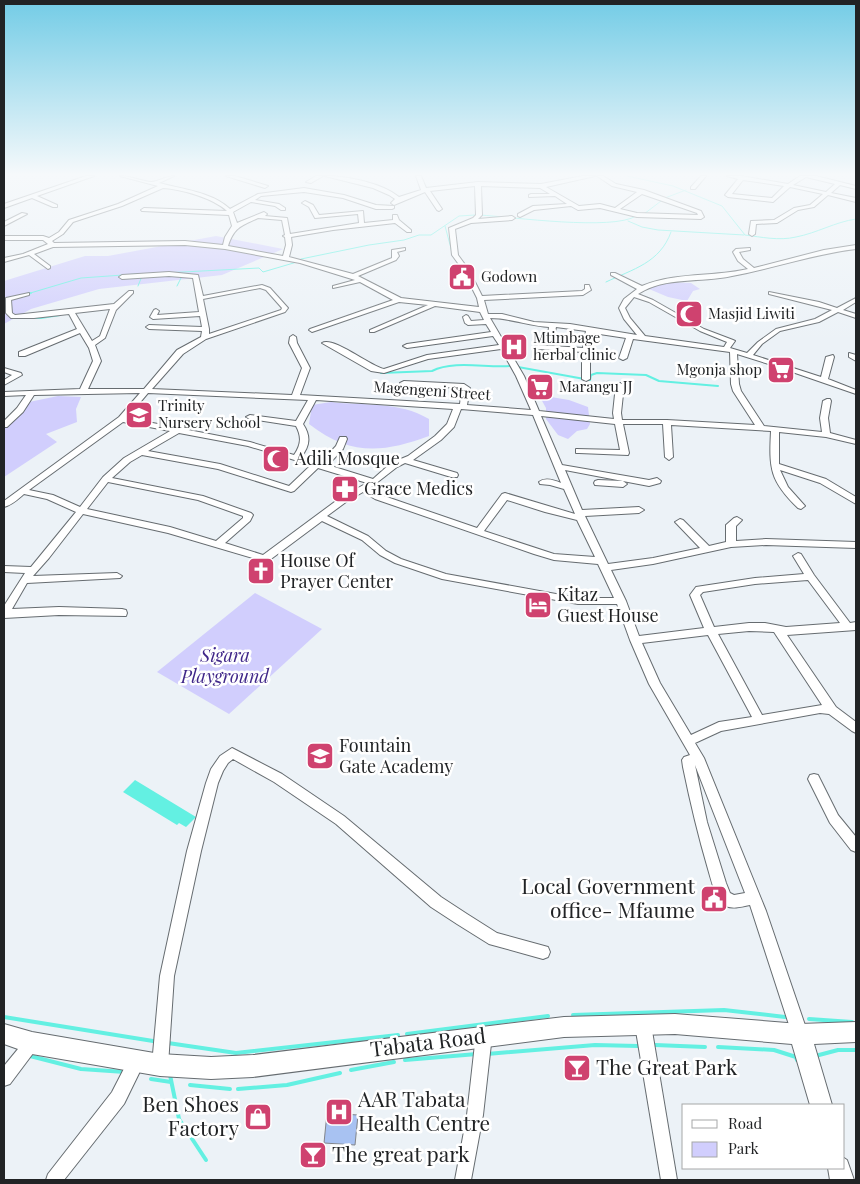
<svg xmlns="http://www.w3.org/2000/svg" width="860" height="1184" viewBox="0 0 860 1184" font-family="'Playfair Display',serif">
	<style>
		.green { fill: #d1cefd }
		.water { fill: #63f0e2 }
		.lines { fill: none; stroke-linecap: round; stroke-linejoin: round }
		.stream-far2 { stroke: #63f0e2; stroke-width: 1 }
		.stream-far1 { stroke: #63f0e2; stroke-width: 2 }
		.stream { stroke: #63f0e2; stroke-width: 4 }
		.building { fill: #a8c2f2; stroke: #82858a }
		.minor-casing { stroke: #666c70; stroke-width: 2 }
		.secondary-casing { stroke: #666c70; stroke-width: 2 }
		.minor { fill: #fff; fill-rule: evenodd }
		.secondary { fill: #fff; fill-rule: evenodd }
		.labels { text-anchor: middle; stroke-width: 5; stroke-linejoin: round; paint-order: stroke }
		.far-poi-label { font-size: 15px; fill: #212325; stroke: #fff; text-anchor: start }
		.far-street-label { font-size: 15px; fill: #212325; stroke: #fff }
		.poi-label { font-size: 18px; fill: #212325; stroke: #fff; text-anchor: start }
		.park-label { font-size: 18px; font-style: italic; fill: #402789; stroke: #fff }
		.near-poi-label { font-size: 21px; fill: #212325; stroke: #fff; text-anchor: start }
		.near-street-label { font-size: 21px; fill: #212325; stroke: #fff }
	</style>
	<rect width="100%" height="100%" fill="#ecf2f7"/>
	<g class="green">
		<polygon points="216,236 283,249 222,275 99,289 31,309 4,324 4,281 85,256 108,256"/>
		<polygon points="669,282 691,283 700,289 693,291 687,301 668,297 649,289 659,284"/>
		<polygon points="58,396 81,397 76,409 77,422 46,434 57,442 4,477 4,425 29,402"/>
		<polygon points="551,397 569,400 588,407 590,424 587,429 577,431 568,439 558,435 546,419 546,408 541,399"/>
		<path d="M331,402C364,406 399,401 429,419V436C383,453 350,456 309,424L312,405Z"/>
		<polygon points="255,593 322,629 229,714 157,672"/>
	</g>
	<polygon class="water" points="135,780 196,817 186,827 179,823 177,825 123,792"/>
	<g class="lines">
		<g class="stream-far2">
			<path d="M627,176L673,186L722,206L745,235C761,237 779,241 796,237C817,233 835,222 856,219"/>
			<polyline points="644,214 665,198 686,190"/>
			<path d="M480,215C512,217 613,231 636,216"/>
			<polyline points="628,221 642,227 658,230 744,235"/>
			<polyline points="445,226 452,252"/>
			<polyline points="301,259 369,245 404,240 419,235 431,235 459,216 475,215"/>
			<polyline points="145,274 259,268 263,272 297,262"/>
			<path d="M606,282C633,269 660,263 671,232"/>
			<polyline points="138,286 142,276"/>
			<polyline points="177,286 182,276"/>
			<polyline points="27,294 81,278 137,274"/>
		</g>
		<g class="stream-far1">
			<polyline points="27,294 31,293"/>
			<polyline points="17,318 41,318 60,315"/>
			<polyline points="518,367 590,380 591,375 597,373 646,375 659,381 718,386"/>
			<path d="M381,373L432,371C454,360 486,368 510,366"/>
		</g>
		<g class="stream">
			<polyline points="573,1015 724,1010 785,1017"/>
			<polyline points="4,1017 153,1041"/>
			<polyline points="809,1019 852,1022"/>
			<polyline points="407,1034 548,1016"/>
			<polyline points="168,1045 168,1043 236,1053 398,1035"/>
			<polyline points="655,1045 705,1047"/>
			<polyline points="718,1047 774,1050 796,1057 797,1060"/>
			<polyline points="487,1054 595,1045 638,1046"/>
			<polyline points="819,1055 838,1050 856,1050"/>
			<polyline points="30,1056 81,1069 125,1072"/>
			<polyline points="405,1060 477,1054"/>
			<polyline points="351,1070 394,1062"/>
			<polyline points="170,1075 179,1119 206,1160"/>
			<polyline points="151,1079 171,1082"/>
			<polyline points="190,1085 230,1089"/>
			<polyline points="238,1089 287,1085 340,1073"/>
		</g>
	</g>
	<polygon class="building" points="327,1113 358,1115 355,1145 324,1143"/>
	<g class="lines">
		<g class="minor-casing">
			<g id="minor">
				<polygon points="86,176 94,176 37,196 57,205 57,207 53,207 32,198 4,208 4,204"/>
				<path d="M120,176C131,176 141,181 151,182C158,182 166,176 174,176L159,183C182,189 212,192 230,209L258,194L304,188L344,195L376,205L394,206V208L392,209H376L343,198L304,192L261,196L255,200L279,204L285,208V210H281L275,206L251,202L233,212L237,223L264,212L267,214L265,216L287,218L290,234L359,223L358,214L315,218L309,207L302,203L305,201L313,205L319,215L363,211L364,223L393,220V215H397L399,220L411,230V232H407L395,223L333,230L291,237L292,245L289,257L353,274L392,258V250L405,248V250L397,252L399,256L396,260L358,276L401,298L479,307L477,298L463,270L452,255L449,228L473,218L476,215L475,186L430,191L442,209L439,211L437,210L425,192L394,205L391,203L395,199L389,195L373,188L325,176C347,176 382,183 399,197L421,190L416,176H421L426,188L478,182L541,184L583,176H595L546,187L579,206L600,204L615,208L637,192L612,186L597,176H603L616,184L644,190L701,211L704,217L701,219L637,217L600,208L578,210L571,206L534,210L520,217L518,216V214L533,206L567,204L555,196L529,197V195L531,194H550L540,188L481,186L482,215L478,219L512,216L515,218L512,220L471,223L455,229L458,255L469,270L482,296L582,291L585,289V285H589L591,290L583,295L484,300L488,314H502L534,322L570,324L637,335L624,319L619,308L624,299L637,289L611,275V273H615L642,286C675,272 714,277 748,269L738,261L733,252L736,249L750,248V250L739,252L743,259L754,268L824,250L856,245V249C814,254 774,268 732,276C701,283 666,276 638,294L653,300L704,329L733,340L735,341L730,348L747,353L758,342L776,329L815,319L832,310L769,294V292L819,302L837,308L856,298V302L843,310L856,314V318L838,312L819,322L780,331L762,344L753,355L821,377L826,357L833,355L834,357L828,379L856,390V394L775,366L737,354L739,384L741,391L764,426L822,432L820,418L823,401L827,399H830L831,401L828,418L830,433L856,440V444L826,437L779,432V464L826,479L856,497V504L820,483L780,470L788,487L805,506L801,509L798,508C770,481 769,469 771,431L671,425L673,457L669,460L665,457L663,424H623L629,453L628,455L579,453H576V449L620,450L615,424L541,416L562,465L649,480L657,478L661,481L660,483L649,486L565,470L582,510L639,507L644,510L639,513L585,516L608,564L653,558L700,548L677,524L675,522L680,519L683,520L709,546L726,542V525L734,518L737,517L742,520L736,526V541L766,539L856,542V548L766,545L731,547L653,564L611,570L626,601L639,636L704,628L690,595L696,587L755,578L804,574L793,556L798,553L801,554L814,575L850,623L856,622V630L787,635L836,707L856,722V733L852,731L829,714L820,713L721,731L695,743L704,758L766,911L808,1034L805,1039L800,1042L795,1039L792,1034L750,905C740,907 729,911 721,902C714,894 711,879 708,869C698,835 690,801 683,767L682,760L684,757L690,755L649,684L630,640L617,604H578L442,579L395,563L380,555L362,540L322,521L271,559L263,561L168,533L83,514L49,558L33,576L117,573L122,576L120,578L27,583L12,609L59,607L122,609L126,610L127,613L126,616L59,615L4,618V606L25,573L4,572V566L31,567L76,512L47,499L24,494C17,500 12,505 4,507V501L119,417L140,393L34,395L23,412L7,427H4V421L17,408L26,395L4,396V392L80,389L93,361L89,348L80,333L25,356H19V352L77,329L69,314L34,318H11L6,313V298L29,293V295L11,300L12,313L15,315L114,304L129,291H133V293L116,310L105,338L95,345L101,361L88,389H144L177,350L201,337L202,331L149,329L146,327L149,325L202,327L200,316L153,319L150,317L154,310L156,309L159,311L157,315L199,312L193,278L169,276L122,279L119,277L122,275L169,272L198,275L203,296L262,285L270,288L288,308L285,312L206,339L183,354L152,389L292,395L302,368L289,343L290,337L293,335L296,337L297,343L310,368L300,395L460,404L462,388L404,385L400,383L404,381L464,384L470,388L467,405L531,410L516,376L501,349L428,359L384,373L371,371L322,343C333,336 370,366 384,369L427,355L499,345L493,336L407,348L403,346L407,344L491,332L486,324L468,325L465,323L463,317L466,315L468,316L471,321L484,320L480,312L435,306L374,332H370V330L428,305L399,302L312,332L309,330L310,329L393,300L360,282L333,288V286L355,280L300,263L225,249L185,245L53,247L34,254L50,266V268L48,269L29,255L4,262V258L23,254L48,244L43,240H4V236H43L49,238L59,232L69,220L118,204L158,186ZM163,188C181,189 213,198 227,211L144,208L141,210L142,211L229,215L232,226L225,237L223,245L185,241L54,243L52,241L63,234L73,222L122,206ZM642,194L697,213L698,215L637,213L620,209ZM258,218L282,220L285,235L283,236L285,237L286,245L283,256L228,246C234,227 241,226 258,218ZM260,288L266,290L282,308L281,310L209,334V329L203,299ZM634,297L649,302L700,331L727,342L724,347L645,336L630,318L625,308ZM110,309L100,336L92,341L75,313ZM490,318C510,318 529,326 549,327L548,337L551,339L554,337L556,327L586,331L583,348L538,345L534,347L538,349L582,352V379L586,381L590,379V350L593,333L626,338L619,358L623,360L627,358L633,339L730,352L731,384L733,391L755,425L667,420H622L621,413L624,385L620,383L616,385L613,413L614,419L539,411L524,376ZM148,393L308,400L296,421L250,415L246,417L250,419L296,426C302,437 301,445 294,455L250,442L127,418ZM316,400L453,409L447,424L435,436L408,456L391,463L373,479L328,465L343,449L347,439L346,437H340L336,446L320,463L301,457C310,446 311,436 303,424ZM461,409L533,415L561,483C554,480 545,477 539,482L540,484L550,485L564,489L575,514L505,493L502,494L477,528L381,495L370,488L397,467L405,463L451,477H457L458,475L457,473L413,460L441,440L454,427ZM123,422L170,431L124,458L103,477L80,507L53,495L29,490ZM179,433L248,446L311,465L289,486L220,464L148,451ZM142,455L218,469L291,492L294,491L318,468L367,483L340,498L263,555L225,543L250,521L253,515L251,513L203,496L112,478L130,462ZM108,482L198,500L243,516V518L216,541L170,527L87,509ZM363,492L375,499L534,554L554,560L598,564L614,598H578L446,574L401,559L386,551L368,536L327,516L346,502ZM507,500L545,512L577,520L595,557L554,554L484,531ZM808,580L840,623L786,627L765,623H749L714,627L700,595L703,592L755,584ZM749,631L774,632L822,705L762,715L718,634ZM708,635L752,717L719,722L691,735L660,683L642,643ZM695,765L745,893L734,895L730,893L726,883L707,822Z"/>
				<polygon points="226,176 235,176 268,186 265,188"/>
				<polygon points="316,176 323,176 311,183 306,182"/>
				<polygon points="701,176 706,176 695,189 691,189 691,187"/>
				<path d="M727,176H741L788,184L800,176H816L856,186V189L840,185L831,193L856,198V202L828,195L814,207L798,210L777,223L756,224L755,234L752,236L749,234L751,221L774,220L794,208L810,205L823,194L790,187L773,202L728,197L725,195L738,179ZM806,177L835,184L826,192L793,185ZM743,180L784,186L772,198L732,194Z"/>
				<polygon points="22,213 27,214 4,226 4,222"/>
				<polygon points="849,353 856,355 856,361 849,357"/>
				<polygon points="4,368 21,373 22,375 4,385 4,380 12,375 4,372"/>
				<polygon points="598,480 623,481 627,484 623,487 595,485 594,483 595,481"/>
				<polygon points="232,748 282,774 344,816 441,897 467,914 497,933 548,947 550,952 548,957 543,959 489,944 457,924 431,907 336,824 274,782 233,759 228,763 223,771 218,783 201,851 174,976 168,1065 166,1071 160,1073 154,1071 152,1065 160,976 187,851 206,783 211,769 220,756"/>
				<polygon points="814,774 818,775 838,815 856,837 856,852 851,850 830,823 808,779 810,775"/>
				<polygon points="643,1017 648,1020 651,1025 677,1180 661,1180 635,1025 638,1020"/>
				<polygon points="484,1027 489,1030 492,1035 483,1115 471,1180 455,1180 467,1115 476,1035 479,1030"/>
				<polygon points="32,1035 37,1038 40,1043 37,1048 10,1084 4,1086 4,1066 27,1038"/>
				<polygon points="137,1053 143,1055 145,1061 124,1104 64,1180 46,1180 48,1174 112,1092 131,1055"/>
			</g>
		</g>
		<g class="secondary-casing">
			<g id="secondary">
				<polygon points="675,1014 800,1024 856,1022 856,1042 814,1044 832,1105 810,1105 792,1044 675,1034 564,1037 253,1077 211,1079 160,1076 32,1054 4,1044 4,1024 32,1032 160,1054 211,1057 253,1055 564,1017"/>
				<polygon points="844,1158 847,1160 854,1180 830,1180 828,1168 844,1168"/>
			</g>
		</g>
		<use href="#minor" class="minor"/>
		<use href="#secondary" class="secondary"/>
	</g>
	<linearGradient id="sky" x2="0" y2="1"><stop stop-color="#73cce6"/><stop offset="0.51" stop-color="#f6f9fb"/><stop offset="1" stop-color="#f6f9fb" stop-opacity="0"/></linearGradient>
	<rect width="860" height="342" fill="url(#sky)"/>
	<defs>
		<g id="civic-square" transform="scale(1.4375)"><rect x="-9" y="-9" width="18" height="18" rx="4" fill="#cf426f" stroke="#fff"/><path d="M-.6-6.5H3V-4.5H.6V-3L4-1V1h2V6H-6V1h2V-1L-.6-3ZM-1.2 2.5V6h2.4V2.5Z" fill="#fff"/></g>
		<g id="mosque-square" transform="scale(1.4375)"><rect x="-9" y="-9" width="18" height="18" rx="4" fill="#cf426f" stroke="#fff"/><path d="M3.5-4.9A6 6 0 1 0 3.5 4.9A5 5 0 1 1 3.5-4.9Z" fill="#fff"/></g>
		<g id="hospital-square" transform="scale(1.4375)"><rect x="-9" y="-9" width="18" height="18" rx="4" fill="#cf426f" stroke="#fff"/><path d="M-5-5h3v3.5h4V-5h3V5h-3V1.5h-4V5h-3Z" fill="#fff"/></g>
		<g id="supermarket-square" transform="scale(1.4375)"><rect x="-9" y="-9" width="18" height="18" rx="4" fill="#cf426f" stroke="#fff"/><path d="M-6-5.5h2.5l.6 2H6L4.5 2H-2.5L-4.4-4H-6ZM-1.5 3.2a1.3 1.3 0 1 0 .1 0ZM3 3.2a1.3 1.3 0 1 0 .1 0Z" fill="#fff"/></g>
		<g id="school-square" transform="scale(1.4375)"><rect x="-9" y="-9" width="18" height="18" rx="4" fill="#cf426f" stroke="#fff"/><path d="M0-5L7-2L0 1L-7-2ZM-4 1L0 2.5L4 1V4Q0 6-4 4Z" fill="#fff"/></g>
		<g id="pharmacy-square" transform="scale(1.4375)"><rect x="-9" y="-9" width="18" height="18" rx="4" fill="#cf426f" stroke="#fff"/><path d="M-2-6h4v4h4v4h-4v4h-4v-4h-4v-4h4Z" fill="#fff"/></g>
		<g id="church-square" transform="scale(1.4375)"><rect x="-9" y="-9" width="18" height="18" rx="4" fill="#cf426f" stroke="#fff"/><path d="M-1.2-6h2.4v3.5h3.3v2.4h-3.3V6h-2.4V-.1h-3.3v-2.4h3.3Z" fill="#fff"/></g>
		<g id="hotel-square" transform="scale(1.4375)"><rect x="-9" y="-9" width="18" height="18" rx="4" fill="#cf426f" stroke="#fff"/><path d="M-6-4.5h1.5V1H6V5H4.5V3h-9V5H-6ZM-4 0a1.8 1.8 0 1 1 3.6 0ZM.5 0V-2.5h3Q6-2.5 6 0Z" fill="#fff"/></g>
		<g id="bar-square" transform="scale(1.4375)"><rect x="-9" y="-9" width="18" height="18" rx="4" fill="#cf426f" stroke="#fff"/><path d="M-6-5H6L.8 .8V4.5H3.5V6h-7V4.5H-.8V.8Z" fill="#fff"/></g>
		<g id="shop-square" transform="scale(1.4375)"><rect x="-9" y="-9" width="18" height="18" rx="4" fill="#cf426f" stroke="#fff"/><path d="M-5-2.5h2.3a2.7 3.5 0 0 1 5.4 0H5L5.5 6h-11ZM-1.5-2.5h3a1.5 2.3 0 0 0-3 0Z" fill="#fff"/></g>
	</defs>
	<g fill-rule="evenodd">
		<use href="#civic-square" x="462" y="277"/>
		<use href="#mosque-square" x="689" y="314"/>
		<use href="#hospital-square" x="514" y="347"/>
		<use href="#supermarket-square" x="781" y="370"/>
		<use href="#supermarket-square" x="540" y="387"/>
		<use href="#school-square" x="139" y="415"/>
		<use href="#mosque-square" x="276" y="459"/>
		<use href="#pharmacy-square" x="345" y="489"/>
		<use href="#church-square" x="261" y="571"/>
		<use href="#hotel-square" x="538" y="605"/>
		<use href="#school-square" x="320" y="756"/>
		<use href="#civic-square" x="714" y="899"/>
		<use href="#bar-square" x="577" y="1068"/>
		<use href="#hospital-square" x="339" y="1112"/>
		<use href="#shop-square" x="258" y="1117"/>
		<use href="#bar-square" x="313" y="1155"/>
	</g>
	<g class="labels">
		<g class="far-poi-label">
			<text x="481" y="282">Godown</text>
			<text x="708" y="319">Masjid Liwiti</text>
			<text x="533" y="343">Mtimbage<tspan x="533" dy="17">herbal clinic</tspan></text>
			<text x="762" y="375" text-anchor="end">Mgonja shop</text>
			<text x="559" y="392">Marangu JJ</text>
			<text x="158" y="411">Trinity<tspan x="158" dy="17">Nursery School</tspan></text>
		</g>
		<g class="far-street-label">
			<text transform="translate(432 391) rotate(4)" y="5">Magengeni Street</text>
		</g>
		<g class="poi-label">
			<text x="295" y="465">Adili Mosque</text>
			<text x="364" y="495">Grace Medics</text>
			<text x="280" y="567">House Of<tspan x="280" dy="21">Prayer Center</tspan></text>
			<text x="557" y="601">Kitaz<tspan x="557" dy="21">Guest House</tspan></text>
			<text x="339" y="752">Fountain<tspan x="339" dy="21">Gate Academy</tspan></text>
		</g>
		<g class="park-label">
			<text x="225" y="662">Sigara<tspan x="225" dy="21">Playground</tspan></text>
		</g>
		<g class="near-poi-label">
			<text x="695" y="894" text-anchor="end">Local Government<tspan x="695" dy="24">office- Mfaume</tspan></text>
			<text x="596" y="1075">The Great Park</text>
			<text x="358" y="1107">AAR Tabata<tspan x="358" dy="24">Health Centre</tspan></text>
			<text x="239" y="1112" text-anchor="end">Ben Shoes<tspan x="239" dy="24">Factory</tspan></text>
			<text x="332" y="1162">The great park</text>
		</g>
		<g class="near-street-label">
			<text transform="translate(428 1043) rotate(-7)" y="7">Tabata Road</text>
		</g>
	</g>
	<rect width="860" height="1184" fill="none" stroke="#212325" stroke-width="10"/>
	<rect x="682" y="1104" width="162" height="65" fill="#ffffff" stroke="#a6a7a8"/>
	<rect x="692" y="1120" width="25" height="8" fill="#ffffff" stroke="#a6a7a8"/>
	<text x="728" y="1129" font-size="15" fill="#212325">Road</text>
	<rect x="692" y="1142" width="25" height="15" fill="#d1cefd" stroke="#a6a7a8"/>
	<text x="728" y="1154" font-size="15" fill="#212325">Park</text>
</svg>
